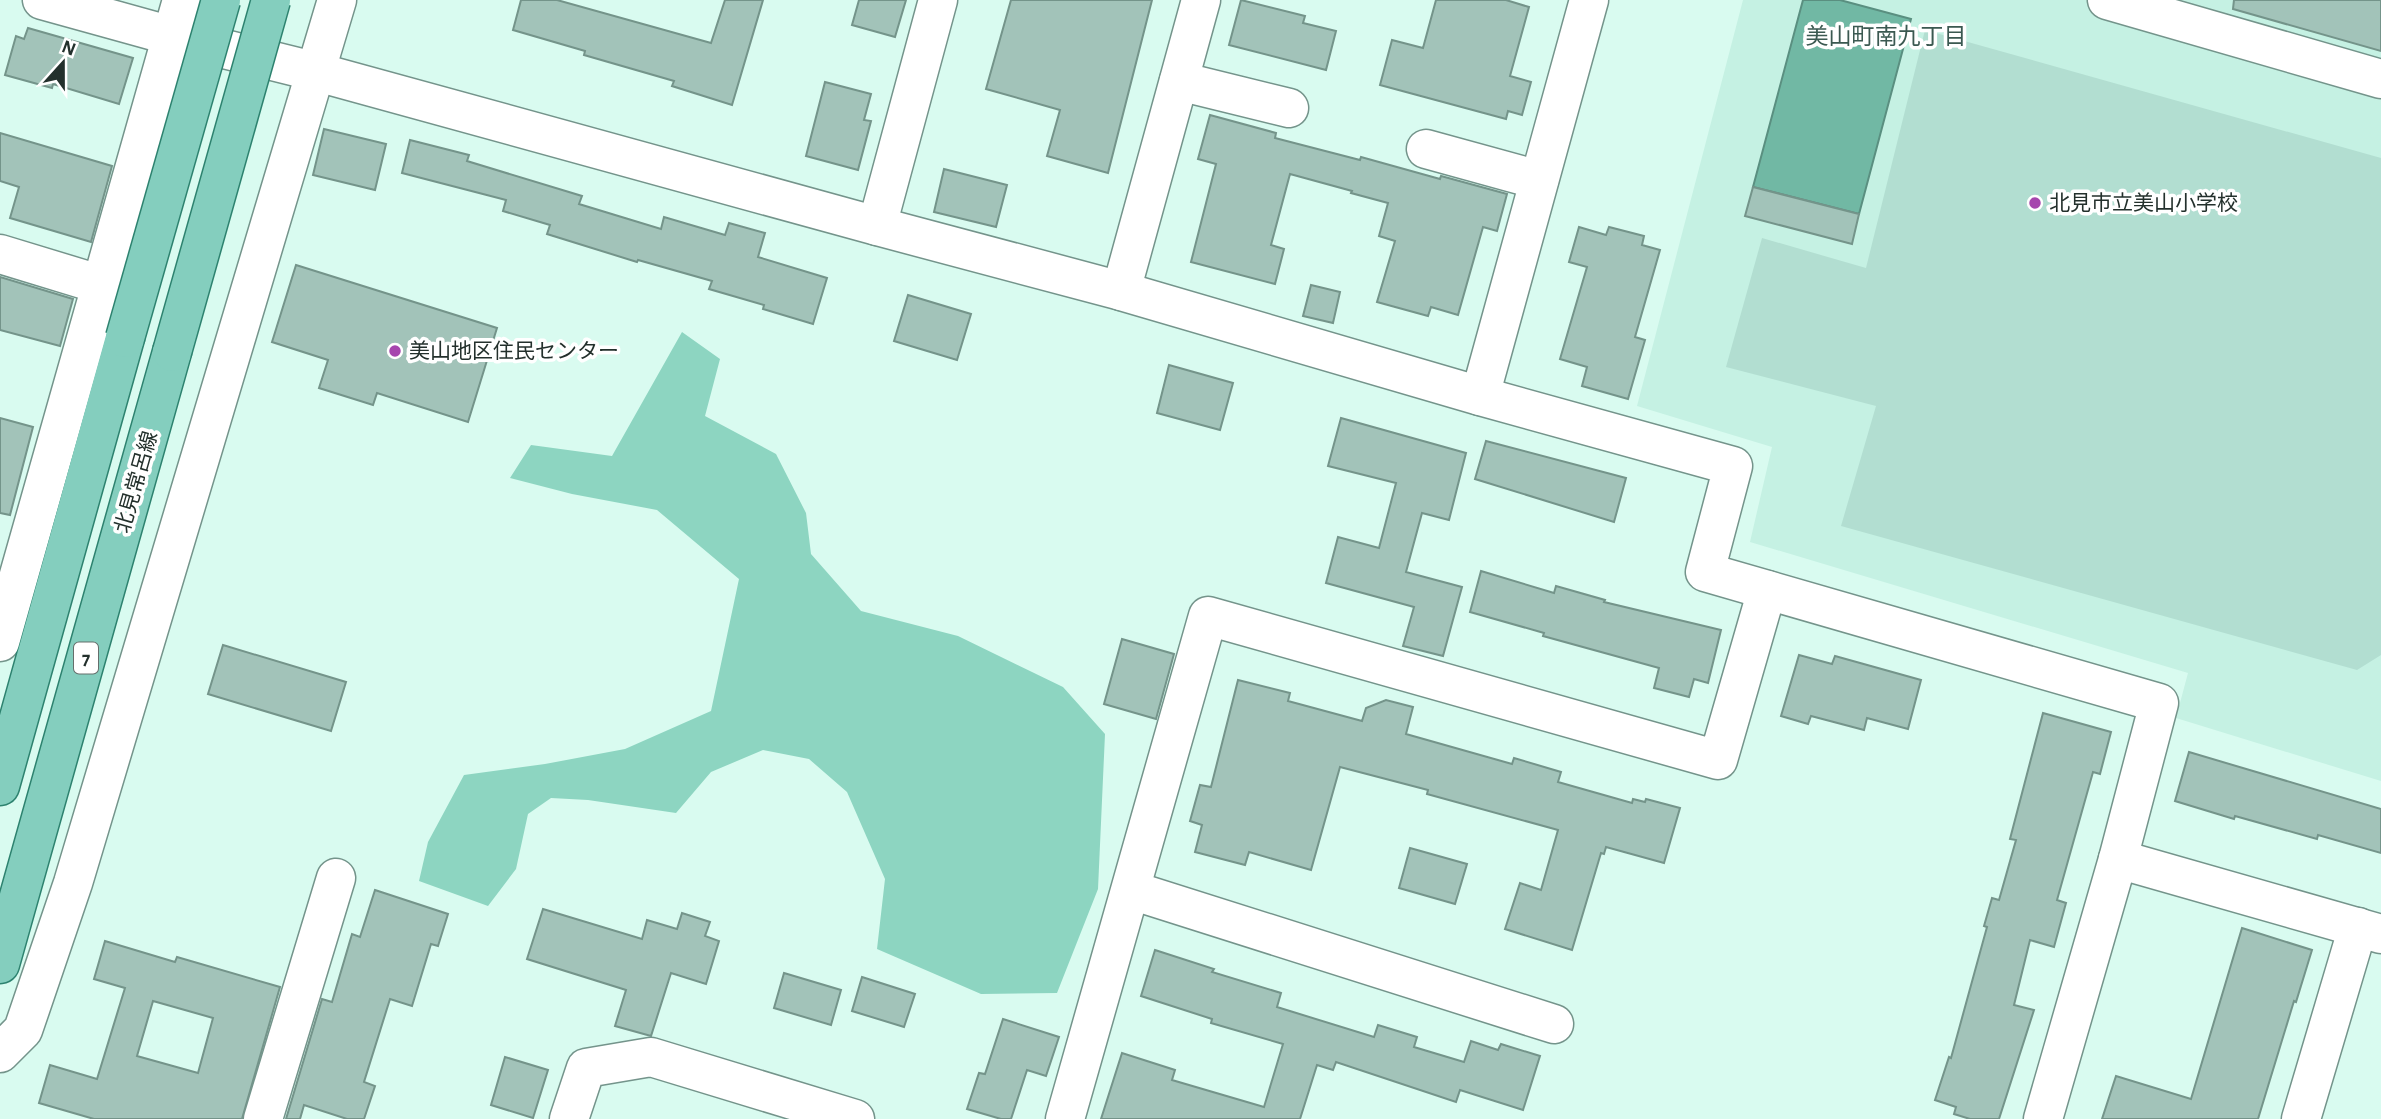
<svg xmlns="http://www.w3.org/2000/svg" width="2381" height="1119" viewBox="0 0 2381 1119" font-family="'Alegreya Sans','Noto Sans JP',sans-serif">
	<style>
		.built { fill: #c5f1e3 }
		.green { fill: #b2ded1 }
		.forest { fill: #8dd5c1 }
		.water { fill: #71b8a4; stroke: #5a8f80; stroke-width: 2 }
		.building { fill: #a2c3b9; stroke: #74948a; stroke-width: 2; fill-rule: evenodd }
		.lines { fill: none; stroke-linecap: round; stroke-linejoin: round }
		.minor-casing { stroke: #74948b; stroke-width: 41 }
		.major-casing { stroke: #2d826f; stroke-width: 41 }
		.minor { stroke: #fff; stroke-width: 38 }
		.major { stroke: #84cebe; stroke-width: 38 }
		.major-bridge-casing { stroke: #2d826f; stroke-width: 41; stroke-linecap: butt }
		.major-bridge { stroke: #84cebe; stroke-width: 38 }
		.poi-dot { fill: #a646ae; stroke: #fff; stroke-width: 2.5 }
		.labels { text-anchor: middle; stroke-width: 7; stroke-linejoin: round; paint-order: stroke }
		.shield { fill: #fff; stroke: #656e6b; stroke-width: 2 }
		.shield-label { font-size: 19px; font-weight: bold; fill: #23302c }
		.poi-label { font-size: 21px; fill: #23302c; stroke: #fff; text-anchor: start }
		.street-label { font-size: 21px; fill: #23302c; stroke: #fff }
		.neighbourhood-label { font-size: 23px; fill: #3b5951; stroke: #fff }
	</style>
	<rect width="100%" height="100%" fill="#d9fbf0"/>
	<polygon class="built" points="1743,0 2381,0 2381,781 2176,718 2188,673 1750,542 1772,447 1637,406"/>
	<polygon class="green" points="1925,30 2381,158 2381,655 2357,670 1841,526 1876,406 1726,367 1762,238 1866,268"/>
	<polygon class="forest" points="682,332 720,359 705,416 776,454 806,513 811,554 861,611 958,636 1063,687 1105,734 1098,889 1057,993 981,994 877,949 885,879 847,792 809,759 763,750 711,772 676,813 588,800 551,798 528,814 516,869 488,906 419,881 428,842 464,775 545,764 625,749 711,711 739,579 657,510 572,494 510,478 531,445 612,456"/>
	<polygon class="water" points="1803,0 1840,0 1911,19 1859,214 1753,187"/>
	<g class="building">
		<polygon points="521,0 557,0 711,43 725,0 763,0 732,105 672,86 674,81 584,55 585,51 513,30"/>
		<polygon points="859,0 906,0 895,37 852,25"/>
		<polygon points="1011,0 1152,0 1108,173 1047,156 1060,110 986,89"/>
		<polygon points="1241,0 1305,16 1303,23 1336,31 1326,70 1229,45"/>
		<polygon points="1436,0 1506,0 1529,7 1510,76 1531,82 1522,115 1508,111 1506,119 1380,85 1392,40 1423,48"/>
		<polygon points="2234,0 2381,0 2381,51 2233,9"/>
		<polygon points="28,28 133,58 119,104 53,84 52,88 5,75 16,36 24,39"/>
		<polygon points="825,82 871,94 864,120 871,121 858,170 806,156"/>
		<polygon points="1210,115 1276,133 1275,138 1360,160 1361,157 1440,179 1441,176 1507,194 1497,231 1483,227 1458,315 1431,307 1428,316 1377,302 1395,241 1379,236 1388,203 1351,193 1352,191 1290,174 1271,245 1284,249 1275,284 1191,262 1216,164 1198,159"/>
		<polygon points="324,129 386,144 375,190 313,175"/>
		<polygon points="0,133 112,166 91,242 10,218 19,187 0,181"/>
		<polygon points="410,140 469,155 467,161 582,196 579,204 661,229 664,217 725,235 729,223 765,233 758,257 827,278 813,324 763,309 764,305 709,289 712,281 638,260 637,262 547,234 550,225 503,211 506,200 402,173"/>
		<polygon points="944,169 1007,185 996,227 934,212"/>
		<polygon points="1753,187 1859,214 1852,244 1745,216"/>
		<polygon points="1579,227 1606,235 1609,227 1644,236 1642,245 1660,250 1635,337 1645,340 1628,399 1582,386 1587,367 1560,359 1587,267 1569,262"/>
		<polygon points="296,265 497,328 468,422 377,393 373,405 319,388 328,360 272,342"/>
		<polygon points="0,277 73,299 60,346 0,330"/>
		<polygon points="1311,285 1340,292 1333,323 1303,316"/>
		<polygon points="908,295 971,314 957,360 894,341"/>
		<polygon points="1169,365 1233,383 1220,430 1157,413"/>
		<polygon points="0,418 33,427 10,515 0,513"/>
		<polygon points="1341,418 1466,453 1449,520 1422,513 1406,572 1462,587 1443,656 1403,646 1414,607 1326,583 1338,537 1379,548 1396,483 1328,466"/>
		<polygon points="1486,441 1626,478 1614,522 1475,479"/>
		<polygon points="1481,571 1554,593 1556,586 1605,600 1604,602 1721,630 1708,683 1694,679 1689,697 1654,688 1659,668 1543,636 1544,633 1470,612"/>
		<polygon points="1122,639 1174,654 1156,719 1104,704"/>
		<polygon points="223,645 346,682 331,731 208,694"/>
		<polygon points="1799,655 1832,664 1835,656 1921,680 1908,729 1867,718 1864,730 1811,716 1808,724 1781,716"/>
		<polygon points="1238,680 1290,693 1288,701 1362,721 1366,708 1386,700 1413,707 1406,734 1512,764 1514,758 1561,772 1558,782 1632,803 1633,799 1645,802 1646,799 1680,808 1664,863 1606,847 1604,854 1601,853 1572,950 1505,929 1520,883 1541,890 1558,830 1427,794 1428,790 1340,767 1311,870 1249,852 1245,865 1195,852 1202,825 1190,821 1200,785 1211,787"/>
		<polygon points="2043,713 2111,732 2100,774 2093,772 2057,900 2066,903 2054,947 2030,940 2014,1005 2034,1010 1999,1119 1970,1119 1954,1114 1956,1107 1935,1100 1949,1057 1951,1058 1987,927 1984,926 1992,898 1999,900 2016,840 2010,839"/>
		<polygon points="2189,752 2381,809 2381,853 2318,835 2317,839 2235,816 2234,819 2175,801"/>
		<polygon points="1410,848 1467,864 1455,904 1399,888"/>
		<polygon points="375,890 448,914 438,946 431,944 412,1006 390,999 364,1082 375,1086 364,1119 347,1119 304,1105 300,1119 286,1119 322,999 332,1002 352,934 360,937"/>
		<polygon points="543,909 642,939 647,920 677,929 682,913 710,922 705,936 719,941 706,984 671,973 651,1036 615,1026 626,990 527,959"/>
		<polygon points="2242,928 2312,950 2296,1002 2294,1001 2258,1119 2102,1119 2116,1076 2191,1099"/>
		<path d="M105,941L175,962L177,957L280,987L242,1119H94L39,1103L50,1065L97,1079L125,988L94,979ZM153,1001L213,1018L198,1073L137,1056Z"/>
		<polygon points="1155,950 1214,969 1212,972 1281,993 1277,1007 1374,1037 1378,1025 1417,1037 1414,1047 1464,1062 1471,1041 1498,1050 1501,1044 1540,1056 1523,1110 1460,1090 1456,1102 1336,1062 1333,1070 1317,1065 1300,1119 1101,1119 1122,1053 1175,1070 1172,1080 1264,1107 1283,1044 1211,1023 1212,1019 1141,996"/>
		<polygon points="784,973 841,990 831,1025 774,1008"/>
		<polygon points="862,977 915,994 904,1027 852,1011"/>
		<polygon points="1003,1019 1059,1037 1046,1076 1027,1070 1011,1119 1001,1119 967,1109 979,1073 985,1074"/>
		<polygon points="505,1057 548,1070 533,1118 491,1105"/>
	</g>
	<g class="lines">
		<g class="minor-casing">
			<g id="minor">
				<polyline points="42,0 172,36 317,72 877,226 1121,291 1480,396 1733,466 1705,572 2159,703 2118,859 2043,1119"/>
				<polyline points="2107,0 2381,79"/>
				<polyline points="1179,81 1289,108"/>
				<polyline points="1426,149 1539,180"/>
				<polyline points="877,226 938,0"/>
				<polyline points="0,254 102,285"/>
				<polyline points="1121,291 1201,0"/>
				<polyline points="1480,396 1589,0"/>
				<polyline points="0,642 182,0"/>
				<polyline points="2118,859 2381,934"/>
				<polyline points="1131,890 1554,1024"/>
				<polyline points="0,1053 23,1030 73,883 337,0"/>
				<polyline points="263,1119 336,878"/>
				<polyline points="569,1119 586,1068 651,1057 855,1119"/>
				<polyline points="1065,1119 1208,616 1718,760 1767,590"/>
				<polyline points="2301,1119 2358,927"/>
			</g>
		</g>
		<g class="major-casing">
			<g id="major">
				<polyline points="0,786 125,338"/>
				<polyline points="0,964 172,352"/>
			</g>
		</g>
		<use href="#minor" class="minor"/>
		<use href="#major" class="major"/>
		<g class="major-bridge-casing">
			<g id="major-bridge">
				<polyline points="125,338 221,0"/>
				<polyline points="172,352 271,0"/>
			</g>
		</g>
		<use href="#major-bridge" class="major-bridge"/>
	</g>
	<g class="poi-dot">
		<circle cx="2035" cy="203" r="7"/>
		<circle cx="395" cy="351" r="7"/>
	</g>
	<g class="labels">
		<rect class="shield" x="74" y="642.5" width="24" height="31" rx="5"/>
		<g class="shield-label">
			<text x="86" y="665">7</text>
		</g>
		<g class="poi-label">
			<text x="2049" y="210">北見市立美山小学校</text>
			<text x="409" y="358">美山地区住民センター</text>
		</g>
		<g class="street-label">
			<text transform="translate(136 482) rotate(-74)" y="7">北見常呂線</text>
		</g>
		<g class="neighbourhood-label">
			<text x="1886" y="44">美山町南九丁目</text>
		</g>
	</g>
	<g transform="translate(63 63) rotate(21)" stroke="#ffffff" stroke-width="5" paint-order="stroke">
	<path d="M0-5L12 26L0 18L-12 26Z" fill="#23302c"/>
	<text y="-10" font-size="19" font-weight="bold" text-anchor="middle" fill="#23302c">N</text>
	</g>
</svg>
